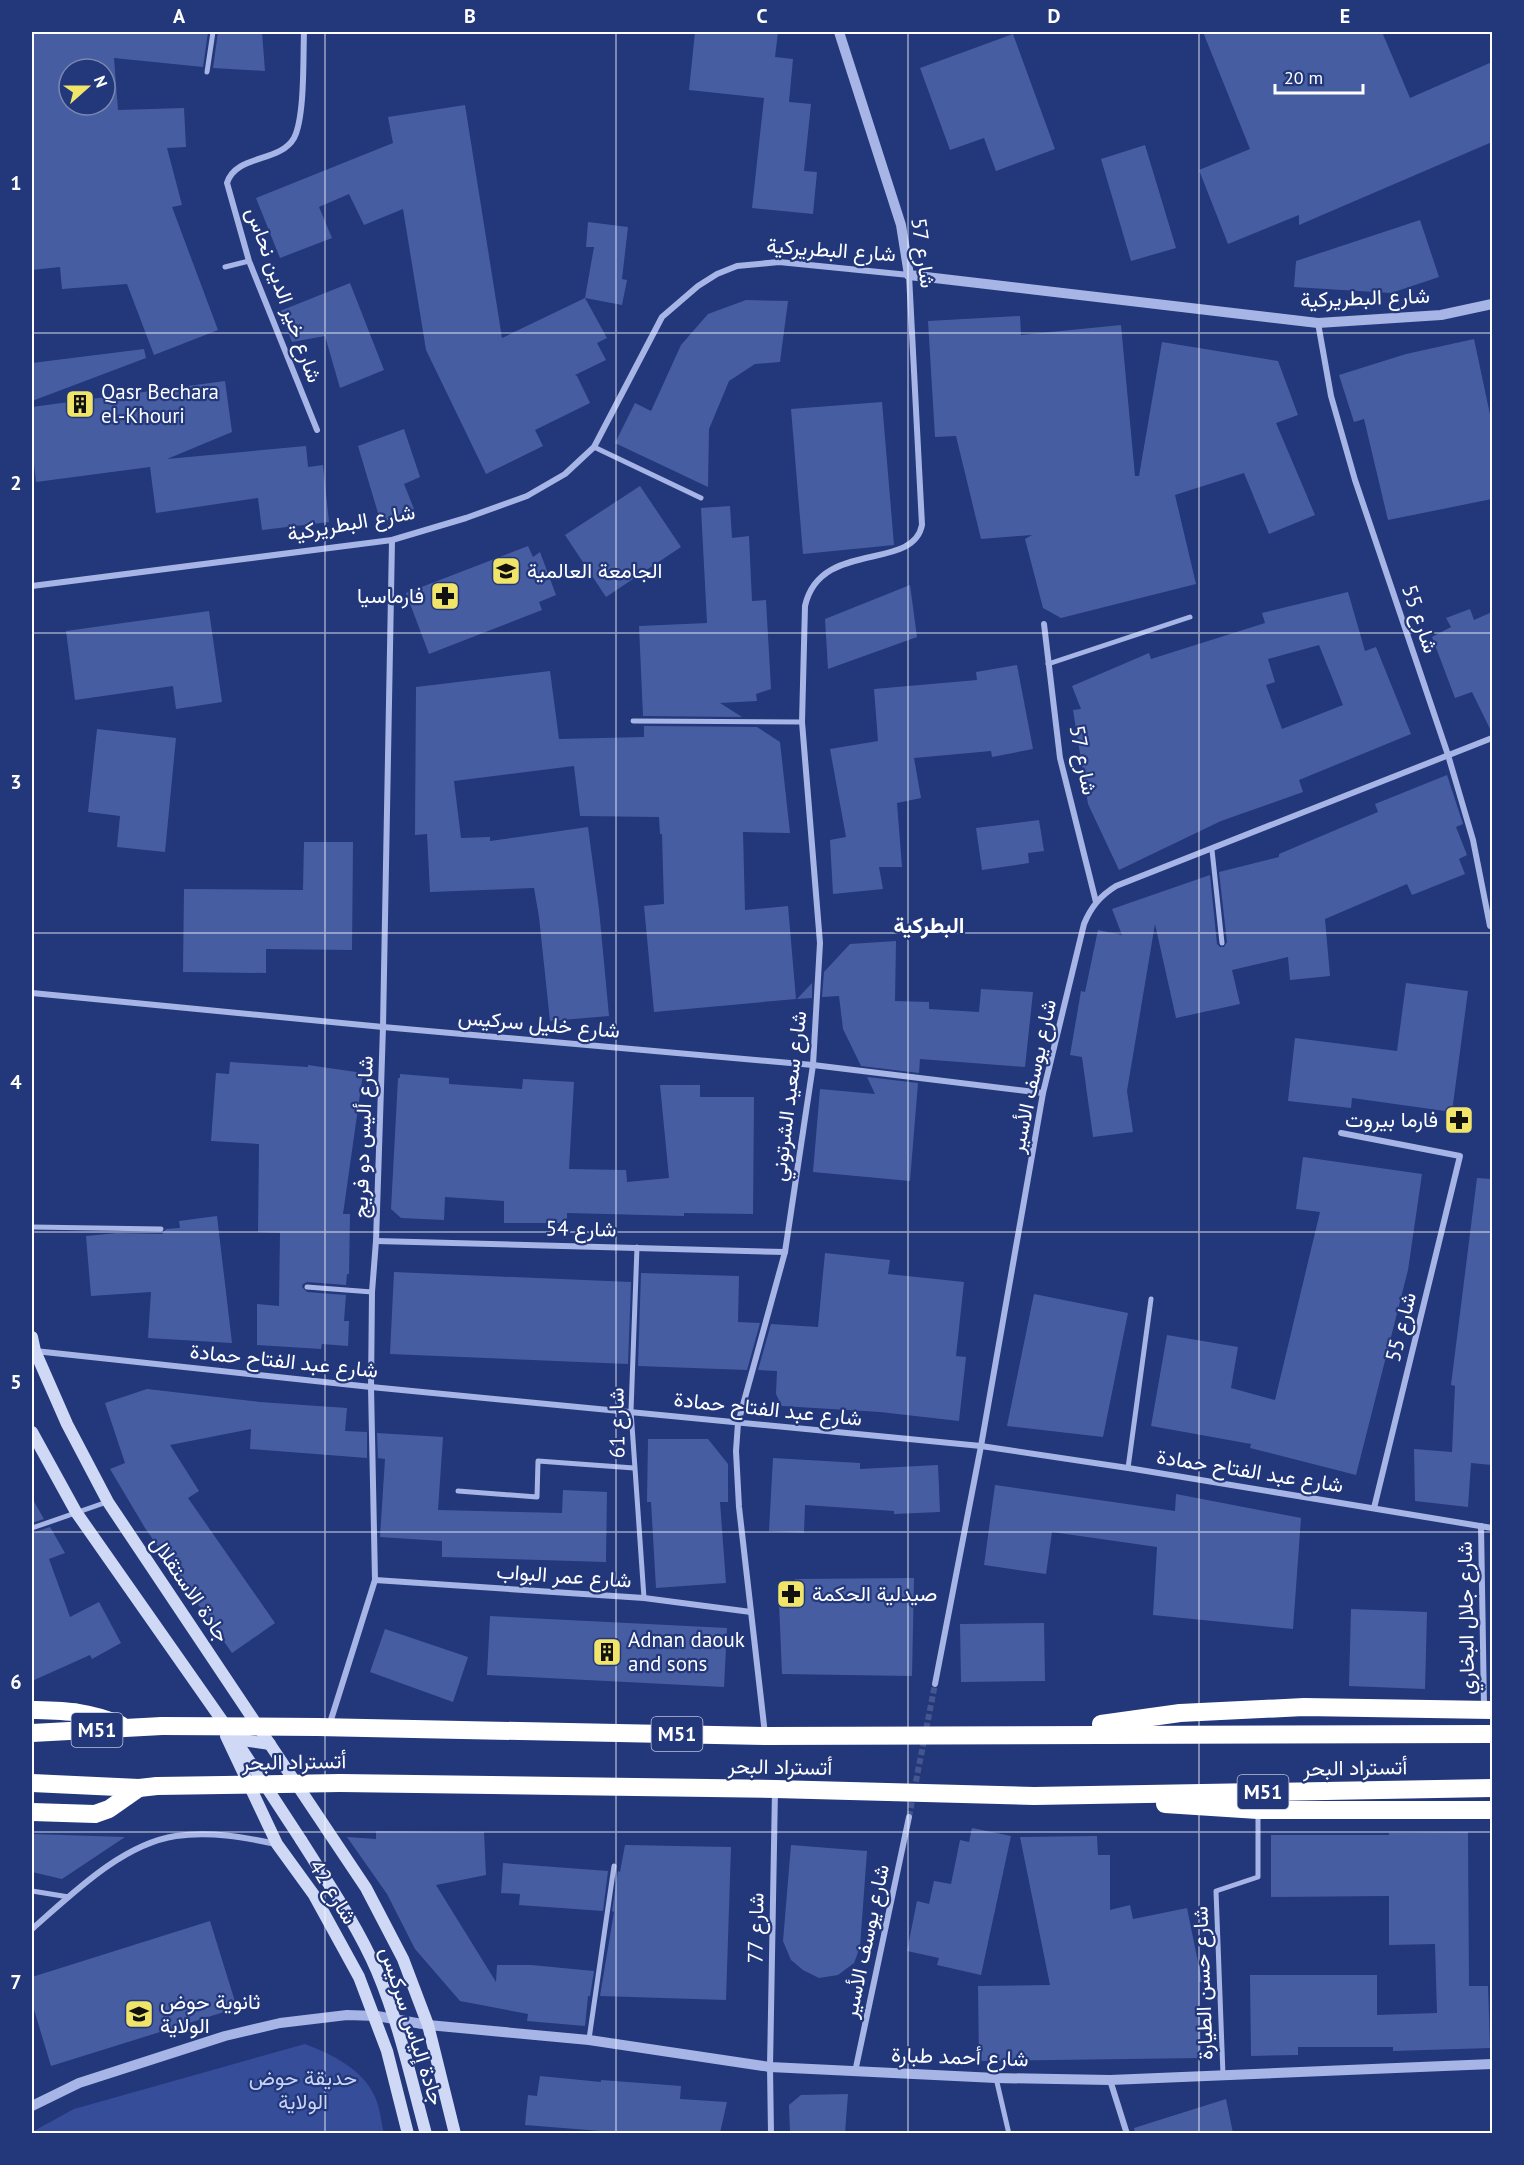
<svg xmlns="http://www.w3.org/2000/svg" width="1524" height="2165" viewBox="0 0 1524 2165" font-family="'PT Sans',Vazirmatn,sans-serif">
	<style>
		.green { fill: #364e99 }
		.building { fill: #475da2; fill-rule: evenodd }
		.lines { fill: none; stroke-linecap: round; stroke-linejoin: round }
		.minor-tunnel { stroke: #44558f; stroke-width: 6; stroke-dasharray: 6 3; stroke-linecap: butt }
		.pedestrian { stroke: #a6b5e5; stroke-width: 5 }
		.minor { stroke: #a6b5e5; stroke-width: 6 }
		.tertiary { stroke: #a6b5e5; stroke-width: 10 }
		.secondary { stroke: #cfd8f5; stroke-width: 12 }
		.motorway { stroke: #fff; stroke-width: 18 }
		.secondary-bridge { stroke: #cfd8f5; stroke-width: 12 }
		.motorway-bridge { stroke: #fff; stroke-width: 18 }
		.grid { fill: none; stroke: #fff; stroke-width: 1.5; stroke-opacity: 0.55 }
		.labels { text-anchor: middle; stroke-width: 4.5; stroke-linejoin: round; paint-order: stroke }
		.shield { fill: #23377b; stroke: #bdc3d7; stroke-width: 1.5 }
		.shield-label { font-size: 20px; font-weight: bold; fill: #fff }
		.street-label { font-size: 21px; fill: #fff; stroke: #23377b }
		.poi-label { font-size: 21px; fill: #fff; stroke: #23377b; text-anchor: start }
		.park-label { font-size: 21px; fill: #c9d3f4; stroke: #23377b }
		.neighbourhood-label { font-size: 22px; font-weight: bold; fill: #fff; stroke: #23377b }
		.neatline { fill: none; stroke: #fff; stroke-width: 2 }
		.grid-label { font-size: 20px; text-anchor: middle; font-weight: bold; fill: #fff }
	</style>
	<rect width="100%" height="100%" fill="#23377b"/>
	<path class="green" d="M305,2044C331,2054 363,2069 375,2097C380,2108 381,2122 384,2133H32V2132L74,2109Z"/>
	<g class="building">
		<path d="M32,32H208L203,67L114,58L118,110L184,108L186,147L167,148L182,205L172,207L218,330L154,355L127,284L62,289L60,267L32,270ZM69,69H105V105H69Z"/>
		<polygon points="218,32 262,32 265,71 213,68"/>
		<polygon points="695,32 778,32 775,57 793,59 789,102 811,104 804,171 817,172 813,214 752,208 764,98 689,90"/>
		<polygon points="1203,32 1382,32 1410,98 1492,62 1492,142 1299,225 1299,215 1228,244 1199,170 1250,149"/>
		<polygon points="1013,34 1055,149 996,171 984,138 950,150 920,68"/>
		<polygon points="465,105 502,338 585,298 607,338 597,343 606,360 575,375 577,376 590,403 535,430 543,446 486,474 426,350 403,209 364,225 349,194 319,207 332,238 280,258 256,198 393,143 388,117"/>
		<polygon points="1145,145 1176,248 1131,261 1101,159"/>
		<polygon points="1420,220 1439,277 1391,293 1294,287 1296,261"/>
		<polygon points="588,222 628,227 622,279 627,280 622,305 585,298 594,247 586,247"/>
		<polygon points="350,283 384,370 340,388 325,336 292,342 280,311"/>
		<polygon points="746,300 788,301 780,362 755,364 729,381 709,429 708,487 615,443 635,403 651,411 681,345 708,314"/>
		<polygon points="1020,316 1021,335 1121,325 1135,476 1139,476 1162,342 1278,361 1298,415 1276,423 1315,515 1269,534 1244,473 1175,495 1196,584 1061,618 1043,608 1025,539 1032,535 981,539 956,436 935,437 928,321"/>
		<polygon points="1474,339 1492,424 1492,499 1388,520 1364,419 1354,422 1339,375 1406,354"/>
		<polygon points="144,349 146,358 32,401 32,363"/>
		<polygon points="225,381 232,432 167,459 306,446 308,467 323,465 329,522 262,530 258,498 156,513 150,467 36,482 32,446 32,407"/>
		<polygon points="882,402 894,545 803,554 791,409"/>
		<polygon points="404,429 420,477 404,484 414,509 381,523 358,446"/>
		<polygon points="640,486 681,547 606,597 565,535"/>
		<polygon points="730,506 732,538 749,536 752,601 766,600 771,689 756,694 757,701 720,703 742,717 643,716 639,626 707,623 701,508"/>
		<polygon points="528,546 533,557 540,552 556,595 539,602 542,610 429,654 406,593"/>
		<polygon points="910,585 917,637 828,669 825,619"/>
		<path d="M1348,592L1365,651L1376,647L1411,734L1299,780L1303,792L1221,821L1119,870L1088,804L1073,710L1081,709L1072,686L1149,653L1151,659L1265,623L1262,613ZM1319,645L1343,705L1282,729L1266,685L1275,682L1268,659Z"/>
		<polygon points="1470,609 1474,620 1492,612 1492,733 1472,692 1455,698 1432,637 1451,627 1446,618"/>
		<polygon points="209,611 222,702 176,709 173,686 75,700 66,631"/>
		<polygon points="1017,665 1033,749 992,757 991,751 914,758 921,798 897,803 902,867 879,867 883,889 833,894 830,840 846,837 830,749 878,741 874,689 977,680 976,672"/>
		<polygon points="550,671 559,739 644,737 644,726 757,727 780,742 790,833 743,832 745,910 788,906 796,999 654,1012 644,906 664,904 662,834 660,834 659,817 580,816 574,766 454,781 461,838 490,837 490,841 588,827 599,909 609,1016 550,1021 539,917 534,888 430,892 427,834 415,835 416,687"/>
		<polygon points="97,729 176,738 165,852 117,847 120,816 88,812"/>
		<polygon points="1447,775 1463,824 1456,827 1467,855 1459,859 1465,874 1412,895 1407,884 1325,919 1330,976 1290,980 1288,957 1232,970 1240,1004 1176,1018 1155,924 1127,1091 1133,1132 1093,1137 1082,1057 1070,1055 1081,991 1085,992 1098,930 1122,935 1112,909 1210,875 1217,944 1220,947 1224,947 1227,942 1219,872 1279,857 1279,854 1378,812 1375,804"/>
		<polygon points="1039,820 1044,851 1028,853 1029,863 982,870 976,828"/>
		<polygon points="304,842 353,842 352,950 266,949 266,973 183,972 184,889 303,890"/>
		<polygon points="896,941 895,1001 929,1002 929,1009 979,1012 981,989 1033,992 1025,1067 920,1059 919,1073 861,1066 843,1029 839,996 822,997 824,972 850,944"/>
		<polygon points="812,983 812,998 797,999"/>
		<polygon points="1406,983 1468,991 1452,1112 1352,1098 1351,1108 1288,1101 1295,1038 1397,1051"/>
		<polygon points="230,1062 308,1067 308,1065 363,1073 343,1214 350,1214 349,1274 347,1274 346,1285 307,1282 303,1284 302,1287 307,1292 346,1295 344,1321 349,1321 348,1346 322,1344 321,1349 257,1345 257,1304 279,1306 280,1233 258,1232 259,1144 211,1141 216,1073 229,1074"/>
		<polygon points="400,1074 449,1078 449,1084 522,1089 523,1079 574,1082 569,1169 626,1170 627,1182 669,1178 660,1085 700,1085 700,1097 754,1097 753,1214 684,1213 684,1216 567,1213 567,1223 504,1223 504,1201 445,1197 444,1220 401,1218 391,1209 398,1078 400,1078"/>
		<polygon points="867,1077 918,1083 910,1181 813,1172 820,1089 875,1094"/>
		<polygon points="1303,1157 1422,1174 1408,1270 1356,1475 1250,1448 1251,1444 1151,1426 1167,1335 1238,1347 1231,1388 1275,1400 1320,1212 1296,1209"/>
		<polygon points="1477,1178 1492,1179 1492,1465 1471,1463 1468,1507 1415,1501 1414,1449 1452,1452 1455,1386 1451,1385"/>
		<polygon points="217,1216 232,1343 148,1338 151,1292 91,1296 86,1236 117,1233 162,1234 166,1229 180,1228 179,1221"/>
		<polygon points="825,1253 890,1260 888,1274 964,1282 956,1356 966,1357 959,1421 880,1412 782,1406 776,1394 777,1371 758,1370 771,1324 818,1327"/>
		<polygon points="394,1272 631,1282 628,1364 390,1354"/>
		<polygon points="641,1273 739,1276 738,1322 760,1323 747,1370 638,1366"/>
		<polygon points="1034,1294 1128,1313 1103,1437 1007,1426"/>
		<polygon points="147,1389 260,1402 347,1408 345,1431 367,1432 367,1458 250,1449 251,1429 170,1445 199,1491 188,1498 275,1623 232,1653 145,1528 110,1469 125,1463 105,1403"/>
		<polygon points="377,1433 443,1437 438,1510 562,1513 563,1490 607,1492 606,1562 442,1557 442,1541 380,1537 385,1459 378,1458"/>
		<polygon points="648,1439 708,1439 728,1464 728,1502 720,1502 726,1583 656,1588 651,1502 647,1502"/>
		<polygon points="773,1458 860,1463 860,1469 938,1465 940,1512 894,1514 894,1511 805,1505 804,1533 769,1531"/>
		<polygon points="995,1485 1175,1511 1176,1494 1301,1518 1293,1629 1153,1615 1157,1547 1052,1532 1046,1574 984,1565"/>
		<polygon points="32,1498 44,1519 32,1523"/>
		<polygon points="50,1527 65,1553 49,1559 70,1617 99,1602 121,1643 92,1659 90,1655 32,1681 32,1533"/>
		<polygon points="914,1578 912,1676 782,1674 779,1602 795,1579"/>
		<polygon points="1351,1609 1427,1612 1425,1689 1349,1686"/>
		<polygon points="490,1616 727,1628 724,1687 487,1675"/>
		<polygon points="1044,1623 1045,1681 961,1682 960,1624"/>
		<polygon points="385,1629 468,1657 453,1702 370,1672"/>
		<polygon points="972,1828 1011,1836 981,1975 937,1965 939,1958 907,1951 917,1901 929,1904 934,1881 951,1884 960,1840 969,1842"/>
		<polygon points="376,1831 484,1832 486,1875 436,1885 496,1982 497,1965 531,1965 594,1971 590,1996 588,1996 585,2026 527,2021 528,2014 460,2001 415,1949 387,1894 347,1837 376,1839"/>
		<polygon points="1468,1832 1469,1986 1488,1986 1490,2048 1393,2051 1393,2047 1298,2047 1298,2055 1251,2056 1250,1975 1377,1975 1377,2015 1437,2013 1435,1944 1389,1945 1389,1896 1271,1897 1271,1835 1389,1835 1389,1833"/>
		<polygon points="32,1834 125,1837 62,1879 32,1872"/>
		<polygon points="1097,1836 1098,1855 1110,1855 1110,1910 1130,1905 1133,1919 1187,1908 1202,1982 1199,1982 1201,2058 979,2061 978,1986 1050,1985 1020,1837"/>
		<polygon points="625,1845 731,1847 726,2000 600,1996 614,1912 612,1911 618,1871 620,1872"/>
		<polygon points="791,1845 867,1851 860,1947 854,1963 838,1975 819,1978 803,1970 791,1960 783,1941"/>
		<polygon points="503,1863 608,1871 603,1911 519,1905 520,1894 501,1893"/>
		<polygon points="210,1921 237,2008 51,2066 32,2003 32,1977"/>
		<polygon points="540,2076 601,2082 601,2080 681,2086 680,2099 727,2102 720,2133 626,2133 525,2125 528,2095 537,2096"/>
		<polygon points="848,2094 845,2133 790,2133 789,2105 801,2095"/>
		<polygon points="1226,2099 1233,2133 1135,2133 1134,2128"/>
	</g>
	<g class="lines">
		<polyline class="minor-tunnel" points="909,1817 935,1684"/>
		<g class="pedestrian">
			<polyline points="207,72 213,32"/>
			<polyline points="225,267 249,261"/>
			<polyline points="594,447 701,498"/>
			<polyline points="1048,664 1190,617"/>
			<polyline points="633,721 802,722"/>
			<polyline points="1212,850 1222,943"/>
			<polyline points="32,1227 161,1229"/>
			<polyline points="637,1247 631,1411 644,1598"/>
			<polyline points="307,1287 372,1292"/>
			<polyline points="1128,1468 1151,1299"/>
			<polyline points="458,1491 537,1497 538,1461 634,1468"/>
			<polyline points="32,1528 107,1502"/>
			<polyline points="32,1891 69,1897"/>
			<polyline points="589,2039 614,1866"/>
			<polyline points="1223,2075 1216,1891 1258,1877 1258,1815"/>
			<polyline points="996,2078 1009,2134"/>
		</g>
		<g class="minor">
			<path d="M304,32C303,57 305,117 294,138C280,163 236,154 227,183L249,261L317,430"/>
			<polyline points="1318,323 1331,396 1355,480 1448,755 1473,840 1490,926"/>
			<path d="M32,586L392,540L466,518L527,496L565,474L594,447L662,317L698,286L717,274L737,266L779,262L909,275L922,525C913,572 820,539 805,606L802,722L820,943L813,1065L785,1252L738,1423L736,1451L739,1507L765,1734"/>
			<polyline points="1044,624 1060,758 1096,902"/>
			<polyline points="32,993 383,1027 813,1065 1043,1093"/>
			<polyline points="1341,1133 1460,1156 1374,1508"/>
			<polyline points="376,1241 785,1252"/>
			<polyline points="35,1351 371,1387 981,1446 1128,1468 1492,1528"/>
			<polyline points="1481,1526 1484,1706"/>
			<polyline points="375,1580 644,1598 751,1612"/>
			<path d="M935,1684L981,1446L1043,1093L1084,924C1091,907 1100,896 1116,886L1492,738"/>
			<polyline points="329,1726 375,1580 371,1387 372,1292 376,1241 383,1027 392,540"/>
			<path d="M32,1929C72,1894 122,1844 176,1836C210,1831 243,1837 276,1844"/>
			<polyline points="855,2072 909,1817"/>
			<polyline points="1110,2080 1127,2134"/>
			<polyline points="771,2134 770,2067 775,1790"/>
		</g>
		<g class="tertiary">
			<polyline points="839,32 901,225 909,275 1318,323 1441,315 1492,304"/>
			<polyline points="32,2106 79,2083 225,2036 280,2023 347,2015 377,2016 428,2025 589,2040 770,2067 996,2078 1110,2080 1492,2064"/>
		</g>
		<g class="secondary">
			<polyline points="32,1337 35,1351 67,1424 108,1502 366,1888 403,1959 428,2025 455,2134"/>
			<polyline points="32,1432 76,1512 235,1739 301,1840"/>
			<polyline points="226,1736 277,1844 314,1895 359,1977 387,2051 408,2134"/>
			<polyline points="235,1739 270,1744"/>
		</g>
		<g class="motorway">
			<path d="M32,1710C68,1711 86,1711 121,1725"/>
			<polyline points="1101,1724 1180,1713 1304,1707 1492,1710"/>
			<polyline points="317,1727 765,1736 1492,1734"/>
			<polyline points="32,1733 162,1726"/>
			<polyline points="32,1783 139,1788 157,1786"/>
			<polyline points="340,1783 775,1789 1034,1796 1492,1788"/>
			<polyline points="1165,1804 1258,1810 1492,1810"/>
			<polyline points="32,1812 95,1814 109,1809 139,1788"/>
		</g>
		<path class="secondary-bridge" d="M301,1840C328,1883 357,1925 377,1971C399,2023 411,2079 426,2134"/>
		<g class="motorway-bridge">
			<polyline points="162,1726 317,1727"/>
			<polyline points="157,1786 340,1783"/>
		</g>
	</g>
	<path class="grid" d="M325,32V2134M616,32V2134M908,32V2134M1199,32V2134M32,333H1492M32,633H1492M32,933H1492M32,1232H1492M32,1532H1492M32,1832H1492"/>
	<defs>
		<g id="building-square" transform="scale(1.5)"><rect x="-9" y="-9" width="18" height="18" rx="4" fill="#f0e569" stroke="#23377b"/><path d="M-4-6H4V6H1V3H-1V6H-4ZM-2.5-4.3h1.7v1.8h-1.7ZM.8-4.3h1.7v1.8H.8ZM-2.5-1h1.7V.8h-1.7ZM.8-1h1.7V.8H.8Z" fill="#111"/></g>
		<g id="school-square" transform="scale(1.5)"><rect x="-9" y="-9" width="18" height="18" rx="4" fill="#f0e569" stroke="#23377b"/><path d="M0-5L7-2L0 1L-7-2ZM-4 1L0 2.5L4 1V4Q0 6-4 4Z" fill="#111"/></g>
		<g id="pharmacy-square" transform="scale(1.5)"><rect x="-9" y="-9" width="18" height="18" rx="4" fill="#f0e569" stroke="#23377b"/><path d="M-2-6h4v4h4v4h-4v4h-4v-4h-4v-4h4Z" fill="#111"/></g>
	</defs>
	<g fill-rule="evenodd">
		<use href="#building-square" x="80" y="404"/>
		<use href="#school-square" x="506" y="571"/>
		<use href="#pharmacy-square" x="445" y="596"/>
		<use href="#pharmacy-square" x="1459" y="1120"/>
		<use href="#pharmacy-square" x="791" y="1594"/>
		<use href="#building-square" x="607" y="1652"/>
		<use href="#school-square" x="139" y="2014"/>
	</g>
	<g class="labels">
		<g class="shield">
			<rect x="71.5" y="1713" width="51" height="34" rx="4.5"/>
			<rect x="651.5" y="1717" width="51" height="34" rx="4.5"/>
			<rect x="1237.5" y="1775" width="51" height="34" rx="4.5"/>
		</g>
		<g class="shield-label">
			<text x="97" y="1737">M51</text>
			<text x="677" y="1741">M51</text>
			<text x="1263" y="1799">M51</text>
		</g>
		<g class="street-label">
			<text transform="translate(831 250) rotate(4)" y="7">شارع البطريركية</text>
			<text transform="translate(923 253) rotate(82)" y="7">شارع 57</text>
			<text transform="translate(284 295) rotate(70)" y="7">شارع خير الدين نحاس</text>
			<text transform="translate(1365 298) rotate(-2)" y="7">شارع البطريركية</text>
			<text transform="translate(351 523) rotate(-10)" y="7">شارع البطريركية</text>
			<text transform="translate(1420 619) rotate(71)" y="7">شارع 55</text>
			<text transform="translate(1083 760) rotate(79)" y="7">شارع 57</text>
			<text transform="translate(539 1024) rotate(5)" y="7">شارع خليل سركيس</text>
			<text transform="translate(1033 1076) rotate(-78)" y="7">شارع يوسف الأسير</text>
			<text transform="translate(789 1096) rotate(-83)" y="7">شارع سعيد الشرتوني</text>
			<text transform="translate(363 1137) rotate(-88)" y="7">شارع أليس دو فريج</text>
			<text transform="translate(581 1229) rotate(1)" y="7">شارع 54</text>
			<text transform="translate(1401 1327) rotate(-76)" y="7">شارع 55</text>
			<text transform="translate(284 1361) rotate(6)" y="7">شارع عبد الفتاح حمادة</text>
			<text transform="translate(768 1409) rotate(6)" y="7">شارع عبد الفتاح حمادة</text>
			<text transform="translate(617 1423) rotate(-91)" y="7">شارع 61</text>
			<text transform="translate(1250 1471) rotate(9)" y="7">شارع عبد الفتاح حمادة</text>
			<text transform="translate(564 1576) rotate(4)" y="7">شارع عمر البواب</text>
			<text transform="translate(190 1589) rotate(56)" y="7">جادة الاستقلال</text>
			<text transform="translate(1466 1618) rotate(-91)" y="7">شارع جلال البخاري</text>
			<text transform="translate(294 1762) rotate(-1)" y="7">أتستراد البحر</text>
			<text transform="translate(780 1767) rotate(1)" y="7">أتستراد البحر</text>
			<text transform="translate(1355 1768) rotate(-1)" y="7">أتستراد البحر</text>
			<text transform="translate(333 1892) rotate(58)" y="7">شارع 42</text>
			<text transform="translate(756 1928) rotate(-89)" y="7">شارع 77</text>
			<text transform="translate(866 1941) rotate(-78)" y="7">شارع يوسف الأسير</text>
			<text transform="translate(1203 1983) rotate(-92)" y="7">شارع حسن الطيارة</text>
			<text transform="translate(412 2026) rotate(72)" y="7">جادة إلياس سركيس</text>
			<text transform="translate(960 2057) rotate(2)" y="7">شارع أحمد طبارة</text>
		</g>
		<g class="poi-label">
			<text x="101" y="399">Qasr Bechara<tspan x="101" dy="24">el-Khouri</tspan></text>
			<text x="527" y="578">الجامعة العالمية</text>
			<text x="424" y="603" text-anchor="end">فارماسيا</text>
			<text x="1438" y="1127" text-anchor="end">فارما بيروت</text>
			<text x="812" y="1601">صيدلية الحكمة</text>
			<text x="628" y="1647">Adnan daouk<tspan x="628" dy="24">and sons</tspan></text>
			<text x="160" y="2009">ثانوية حوض<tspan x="160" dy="24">الولاية</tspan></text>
		</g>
		<g class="park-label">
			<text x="303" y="2085">حديقة حوض<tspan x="303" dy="24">الولاية</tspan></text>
		</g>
		<g class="neighbourhood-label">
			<text x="929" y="933">البطركية</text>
		</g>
	</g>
	<rect width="1524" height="2165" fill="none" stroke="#23377b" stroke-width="66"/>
	<g transform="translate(87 87) rotate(69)"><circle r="28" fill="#23377b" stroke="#7b87b0" stroke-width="1.5"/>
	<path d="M0-4.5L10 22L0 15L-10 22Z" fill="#f0e569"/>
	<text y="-9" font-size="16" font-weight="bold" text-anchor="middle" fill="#ffffff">N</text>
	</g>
	<path d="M1275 84v9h88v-9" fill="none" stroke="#ffffff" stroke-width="3"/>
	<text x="1284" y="84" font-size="18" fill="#ffffff" stroke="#23377b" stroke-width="4.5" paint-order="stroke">20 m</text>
	<rect x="33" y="33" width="1458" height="2099" class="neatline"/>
	<g class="grid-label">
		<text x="179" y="23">A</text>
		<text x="470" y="23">B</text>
		<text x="762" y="23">C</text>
		<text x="1054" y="23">D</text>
		<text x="1345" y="23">E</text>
		<text x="16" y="190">1</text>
		<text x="16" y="490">2</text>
		<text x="16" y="789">3</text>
		<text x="16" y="1089">4</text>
		<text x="16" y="1389">5</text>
		<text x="16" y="1689">6</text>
		<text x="16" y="1989">7</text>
	</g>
</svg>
